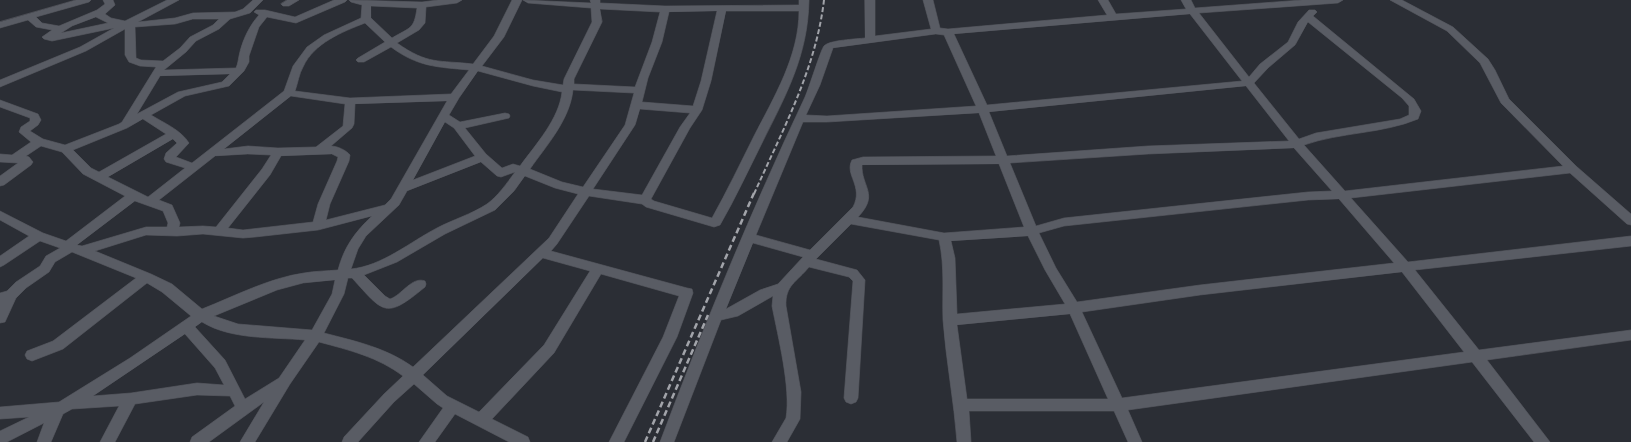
<svg xmlns="http://www.w3.org/2000/svg" width="1631" height="442" viewBox="0 0 1631 442" font-family="'DM Sans',sans-serif">
	<style>
		.lines { fill: none; stroke-linecap: round; stroke-linejoin: round }
		.minor-casing { stroke: #4a4c53; stroke-width: 1 }
		.minor { fill: #595c64; fill-rule: evenodd }
		.rail-far1 { stroke: #a2a4aa; stroke-width: 2; stroke-dasharray: 5 2.5; stroke-linecap: butt }
		.rail { stroke: #a2a4aa; stroke-width: 2.5; stroke-dasharray: 6 3.5; stroke-linecap: butt }
	</style>
	<rect width="100%" height="100%" fill="#2b2e35"/>
	<g class="lines">
		<g class="minor-casing">
			<g id="minor">
				<path d="M76,0H91L89,2L36,17L42,23L59,26L97,10L105,4L103,0H113L115,5L105,14L111,18L125,21L167,0H179L138,22L175,18L193,13L235,12L243,9L253,0H263L250,13L230,19L219,29L196,41L186,52L164,70L236,68C238,63 238,61 239,56C242,41 249,26 259,15L254,12L256,10H265L295,17L334,0H347L345,2L296,23L267,17L259,27L249,56V62L244,71L229,86L185,96L151,115C164,123 181,130 189,143L176,157L192,163L284,91L293,66L307,47L324,35L361,18L362,5L351,2L349,0L422,2L438,0H462L457,3L426,7L425,23L419,30L397,43C428,65 439,60 473,64L494,36L512,0H522L504,37L482,66L533,80L563,85L564,79L592,22L591,8L528,3L523,0L591,3L590,0H600V3L665,6L799,5V0H809C808,56 786,95 762,143C748,171 735,199 720,225L714,227L646,207L642,204L589,196L557,244L551,251L687,288L692,289L693,293L677,337L624,442H609L663,337L679,296L601,274L554,353L492,419L528,437L530,442H509L455,414L435,442H419L443,408L437,404L414,384L394,402L358,442H342L344,437L384,394L403,376C378,357 349,350 319,342L290,384L255,442H240L264,402L209,442H190L192,437L235,406L230,396L197,395L135,404L115,442H100L119,406L72,409L63,414L51,442H37L44,423L7,442H0V431L29,417L0,419V407L59,402L130,358L191,316L162,292L147,283L63,349L32,361L27,359L25,355L27,351L53,341L136,278L72,252L55,262L49,272L26,288L16,298L5,322L0,323V293L7,291L16,282L40,266L46,256L60,248L40,241L4,265L0,267V256L29,236L0,220V211L43,233L66,241L125,196L83,174L62,152L41,146L26,156L29,157L33,162L31,165L4,185L0,186V176L18,163L0,162V154L12,155L31,142L19,132L21,127L30,121V118L0,107V100L38,114L41,120L38,125L30,131L43,139L65,145L119,124L122,122L156,67L140,66L129,62L125,55V29L86,51L0,87V80L80,47L114,28L52,41L44,39L42,37L52,30L36,27L28,20L0,28V22ZM371,6L417,8C414,30 410,27 392,38L371,18ZM600,9L660,12L652,42L635,87L574,84V79L602,22ZM717,11L701,81L693,106L642,102L648,78L662,42L669,12ZM726,11H799C799,56 774,97 754,136C740,164 727,191 712,218L654,201L651,199L690,128L702,110L711,81ZM96,17L108,23L61,33L72,26ZM193,19H219L213,25L190,37L180,48L163,61L141,60L136,58L135,27L175,24ZM365,23L385,42L358,58L356,60L358,62H364L391,47C418,67 437,67 469,70L451,94L350,98L295,91C298,83 299,74 303,67C314,43 342,32 365,23ZM478,71L533,86L562,92C559,119 536,144 520,166L513,164L502,168L486,154L465,128L509,118L510,116L509,114L505,113L460,122L449,115L459,98ZM230,74L222,82L178,92L137,114L160,76ZM573,90L634,93L625,125L583,187L562,182L530,169C546,146 570,120 573,90ZM291,96L345,104L343,126L316,147L278,148L248,146L224,149ZM447,101L391,199L385,205L326,220L330,204L349,161L350,155C346,150 337,146 331,146L352,128L354,124L355,104ZM640,109L690,113L680,127L642,195L593,189L635,125ZM143,119L166,134L99,172L91,168L73,150L127,128ZM445,122L454,128L475,156L413,180ZM173,139L177,143L166,153L164,159L166,162L185,168L148,197L108,177ZM248,154L271,155L262,169L216,227L203,226L179,227L180,223L172,205L159,200L215,156ZM332,154L338,157L337,161L318,204L313,222L243,230L228,228L270,175L281,156ZM481,162L497,176L501,177L515,172C507,183 498,196 487,204C472,214 452,220 437,228C410,242 382,266 351,269L358,249L366,236L399,205L407,191ZM525,176L555,188L578,194L549,238L413,367C387,348 355,341 324,333L344,294L348,278H352C384,313 385,320 425,287L426,284L425,281C412,276 402,295 390,299L385,296L364,275L397,262L445,234L495,210L514,191ZM135,201L163,211L168,223L167,227H146L82,246L77,245ZM372,216C355,232 344,247 338,270C327,271 315,271 304,273C269,278 235,296 202,309L172,284L151,274L95,251L146,235L177,236L203,234L243,238L255,237L318,230ZM543,258L590,271L544,345L479,412L447,396L423,375ZM335,280L332,294L312,330L238,324L214,316L277,290L303,283ZM202,322C231,340 272,337 305,340L279,378L245,399L225,360L195,327ZM185,334L215,368L224,385L197,383L131,393L93,396Z"/>
				<polygon points="287,0 299,0 289,6 283,6 281,4"/>
				<path d="M865,0H875V36L931,29L923,0H933L940,28L948,29L1107,15L1098,0H1108L1116,14L1186,9L1181,0H1191L1195,8L1302,0H1343L1338,3L1199,13L1249,77L1260,64L1288,42L1298,22L1309,10H1315L1317,12L1313,16L1414,99L1421,111L1418,119C1382,134 1341,132 1304,145L1345,191L1563,166L1501,103L1480,63L1447,31L1390,0H1402L1453,27L1488,59L1495,70L1509,99L1576,166L1631,214V225L1627,224L1570,173L1351,198L1408,262L1631,236V246L1415,270L1479,350L1631,330V340L1487,360L1550,442H1534L1472,362L1128,410L1142,442H1128L1114,411H969L971,442H957C954,401 946,361 943,320C942,293 945,267 939,240L851,224L816,259L857,270L865,280L858,398L856,402L851,404L846,402L844,398L853,281L849,277L809,267C797,282 785,285 786,306L801,392L800,419L787,442H772L786,418C791,388 778,337 772,306L773,296L738,316L721,320L674,442H660C704,325 752,209 805,97C809,88 821,49 824,46C829,40 857,39 865,38ZM1190,14L1242,81L987,105L954,34ZM1308,22L1402,98L1409,106V115L1400,119L1316,133L1299,139L1254,83L1268,68L1295,45ZM936,34L944,35L976,106L827,116L806,115L820,85L833,48ZM1246,86L1289,141L1148,146L1007,156L989,112ZM979,113L996,156L863,157L852,160C844,175 864,186 853,207L810,250L756,235L803,122H827ZM1294,148L1332,191L1308,192L1064,218L1036,226L1010,163L1148,154ZM999,164L1024,227L944,233L858,217C880,194 861,187 862,165ZM1339,199L1394,263L1200,285L1077,302L1056,268L1039,233L1064,226L1308,200ZM1028,236L1045,270L1065,304L957,314L955,258L951,241ZM753,243L803,257L778,284L760,290L726,309ZM1402,272L1464,352L1122,398L1082,312L1200,295ZM1070,314L1108,399H967L957,325Z"/>
			</g>
		</g>
		<use href="#minor" class="minor"/>
		<path class="rail-far1" d="M754,194C782,131 816,69 824,0"/>
		<g class="rail">
			<polyline points="645,442 754,193"/>
			<polyline points="653,442 708,315"/>
		</g>
	</g>
</svg>
